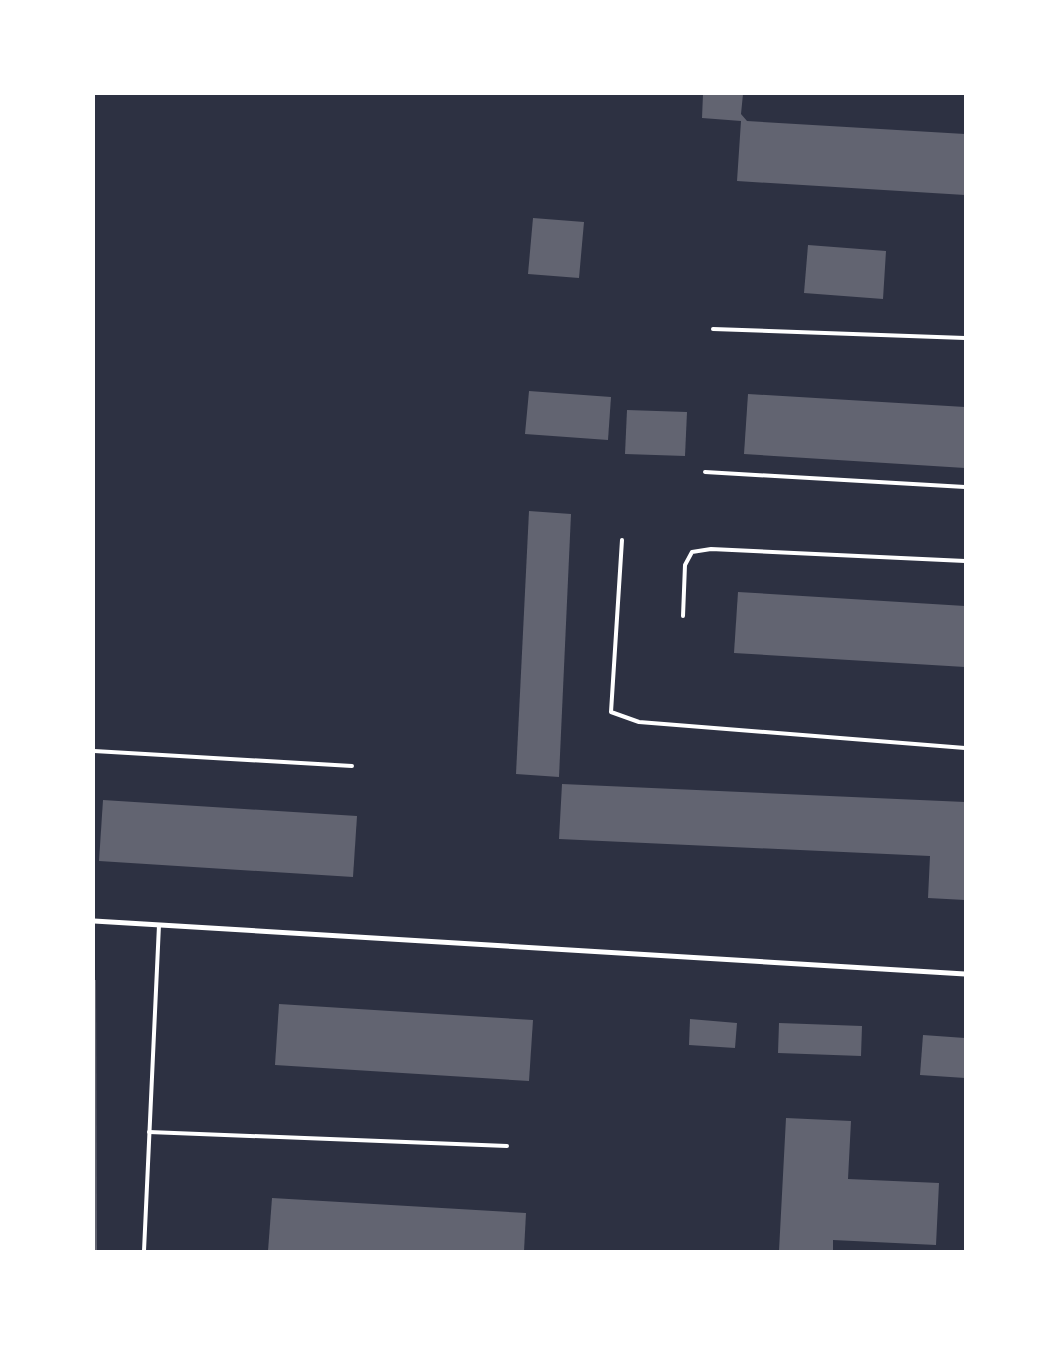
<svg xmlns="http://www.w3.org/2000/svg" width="1059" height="1345" viewBox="0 0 1059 1345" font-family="Barlow,sans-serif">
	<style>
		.building { fill: #626471 }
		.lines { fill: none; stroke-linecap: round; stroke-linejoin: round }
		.service { stroke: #fff; stroke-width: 4 }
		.minor { stroke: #fff; stroke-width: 5 }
	</style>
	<rect width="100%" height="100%" fill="#2d3142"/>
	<g class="building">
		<polygon points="703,94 743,94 741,114 747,121 965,134 965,195 737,181 741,121 702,118"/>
		<polygon points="533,218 584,222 579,278 528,274"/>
		<polygon points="808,245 886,251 883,299 804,293"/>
		<polygon points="529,391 611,397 608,440 525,434"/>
		<polygon points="748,394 965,407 965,468 744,454"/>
		<polygon points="627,410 687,412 685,456 625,454"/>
		<polygon points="529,511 571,514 559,777 516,774"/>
		<polygon points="738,592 965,606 965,667 734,653"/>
		<polygon points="562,784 965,802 965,900 928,898 930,856 559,839"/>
		<polygon points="103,800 357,816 353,877 99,861"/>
		<polygon points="94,980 96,980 97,1251 94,1251"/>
		<polygon points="279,1004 533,1020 529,1081 275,1065"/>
		<polygon points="690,1019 737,1023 735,1048 689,1045"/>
		<polygon points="779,1023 862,1026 861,1056 778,1053"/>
		<polygon points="923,1035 965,1038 965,1078 920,1075"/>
		<polygon points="786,1118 851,1121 848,1179 939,1183 936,1245 833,1240 833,1251 779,1251"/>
		<polygon points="272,1198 526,1213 524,1251 268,1251"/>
	</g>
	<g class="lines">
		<g class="service">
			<polyline points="713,329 965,338"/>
			<polyline points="705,472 965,487"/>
			<polyline points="622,540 611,712 639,722 965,748"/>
			<polyline points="683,616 685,565 692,552 711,549 965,561"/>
			<polyline points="94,751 352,766"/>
			<polyline points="149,1132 507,1146"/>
			<polyline points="144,1251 159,925"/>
		</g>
		<polyline class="minor" points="94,921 965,974"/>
	</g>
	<rect width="1059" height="1345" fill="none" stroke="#ffffff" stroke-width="190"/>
</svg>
